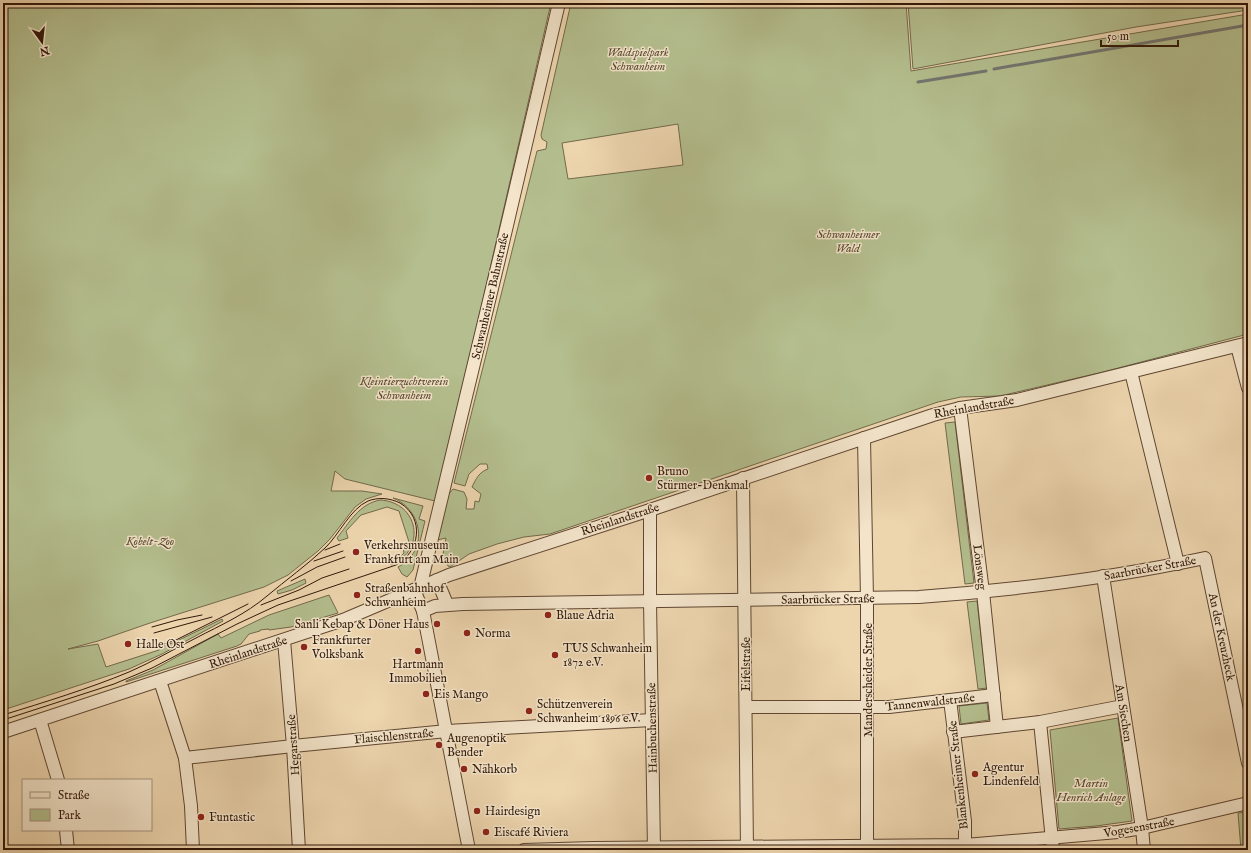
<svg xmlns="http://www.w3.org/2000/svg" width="1251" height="853" viewBox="0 0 1251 853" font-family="'IM FELL English',serif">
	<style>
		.green { fill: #b4be8e; stroke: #726a4b; fill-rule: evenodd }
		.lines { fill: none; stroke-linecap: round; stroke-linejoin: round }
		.stream { stroke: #727670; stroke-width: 3 }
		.minor-casing { stroke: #5f4632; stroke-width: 14 }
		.minor { stroke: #f3e4ca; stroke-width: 12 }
		.tram { stroke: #301708; stroke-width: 1 }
		.poi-dot { fill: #8f2418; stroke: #f3e4ca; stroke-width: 1.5 }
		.labels { text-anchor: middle; stroke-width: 3; stroke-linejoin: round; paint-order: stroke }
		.park-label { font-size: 12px; font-style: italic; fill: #584930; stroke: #f3e4ca }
		.street-label { font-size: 12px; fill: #301708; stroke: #f3e4ca }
		.poi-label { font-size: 12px; fill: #301708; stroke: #f3e4ca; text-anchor: start }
	</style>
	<rect width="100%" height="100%" fill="#edd5ae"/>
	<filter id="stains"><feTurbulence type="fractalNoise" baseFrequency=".005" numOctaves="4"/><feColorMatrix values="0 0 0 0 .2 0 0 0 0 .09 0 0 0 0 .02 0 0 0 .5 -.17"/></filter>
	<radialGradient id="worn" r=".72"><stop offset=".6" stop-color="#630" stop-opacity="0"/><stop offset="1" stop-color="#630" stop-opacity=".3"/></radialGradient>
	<g class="green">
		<polygon points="3,3 551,3 478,321 435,501 345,479 335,471 331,491 362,491 382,494 366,499 355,507 330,539 318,551 288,575 264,587 150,623 98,641 68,649 98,644 106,667 159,650 159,648 177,641 222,619 223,621 162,654 129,669 3,710"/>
		<path d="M571,3H906L911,71L1248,14V334L1103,372L1000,396L961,397L938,402L550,534L524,537L497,544L469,554L450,567L448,566L443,554L446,538L437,540L448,495L453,489L464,492L467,499L466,509H474L475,501L479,502L481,494L472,487C476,479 479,472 488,469L487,464H480L469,474L465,486L454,483L537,151L546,149L547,142L542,139L541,135ZM678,124L683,165L568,179L562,143Z"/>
		<polygon points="908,3 1248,3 1248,10 1136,27 913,69"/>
		<polygon points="955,422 974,583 965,584 945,423"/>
		<path d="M393,498L423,506L419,519L425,521L413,570L407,577L402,574L398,567C429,551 423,510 393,498Z"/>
		<path d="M380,500C419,502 427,550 391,565L390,561L399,558L404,553L403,548L410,545L399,511L387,507L361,515L346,531L348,538L339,541L337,538C349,523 359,504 380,500Z"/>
		<polygon points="305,579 306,583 292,590 278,594 277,591"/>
		<polygon points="329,595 338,613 291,627 269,630 269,629 260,630 260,631 249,634 241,644 237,646 126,682 126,681 153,670 218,634 221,638 269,615"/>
		<polygon points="977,601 987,688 978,689 967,602"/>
		<polygon points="987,703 989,720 961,724 959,706"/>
		<polygon points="1118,718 1132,821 1096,826 1059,829 1050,730"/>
		<polygon points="1248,812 1248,850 1241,850 1238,813"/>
	</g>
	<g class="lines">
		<g class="stream">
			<polyline points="994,69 1248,25"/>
			<polyline points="918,82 986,71"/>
		</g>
		<g class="minor-casing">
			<g id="minor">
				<polyline points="1237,346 1248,388"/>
				<polyline points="1131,372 1178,564"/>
				<polyline points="960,408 983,592 997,727"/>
				<polyline points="864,438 867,599 867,850"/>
				<polyline points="743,478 747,850"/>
				<polyline points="650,510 650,601 654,850"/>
				<polyline points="1103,576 1142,828 1144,850"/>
				<polyline points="437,580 447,604"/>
				<polyline points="420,588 501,251 559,3"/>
				<polyline points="414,590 423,611 469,850"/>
				<path d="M423,611L435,606L463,604L919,597C1015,590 1111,578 1205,558L1248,763"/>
				<polyline points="284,640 293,746 299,850"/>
				<polyline points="160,681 185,758 191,806 193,850"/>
				<polyline points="950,700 965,821 965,850"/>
				<polyline points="746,707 889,707 994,695"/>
				<polyline points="40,720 58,780"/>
				<polyline points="1040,722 1053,850"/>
				<polyline points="3,732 343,620 449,575 650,510 933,415 960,408 1017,400 1248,343"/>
				<polyline points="953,732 1040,722 1123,706"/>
				<polyline points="185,758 293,746 447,731 652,720"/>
				<polyline points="66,830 68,850"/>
				<polyline points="524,850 593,848 965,845 1118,832 1142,828 1248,803"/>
			</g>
		</g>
		<use href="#minor" class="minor"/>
		<g class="tram">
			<polyline points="325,550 340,544"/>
			<polyline points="314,561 343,551"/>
			<polyline points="291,581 317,567 345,557"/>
			<polyline points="261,605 299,590 322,578 349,569"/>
			<polyline points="152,627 177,620 202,615"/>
			<polyline points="154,633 212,617"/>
			<polyline points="158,646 176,640 248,604"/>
			<path d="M3,715C45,702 88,689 129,672C152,662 174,649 196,638C221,625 246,614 267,596C286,580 307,565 325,548C339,535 350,509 368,501C378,497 390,498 400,503C425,518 420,552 396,565L278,605L237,624L152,668L114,684L3,720"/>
		</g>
	</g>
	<g class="poi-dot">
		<circle cx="649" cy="478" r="4"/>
		<circle cx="356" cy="552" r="4"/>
		<circle cx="357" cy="595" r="4"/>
		<circle cx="548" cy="615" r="4"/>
		<circle cx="437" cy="624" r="4"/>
		<circle cx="467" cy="633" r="4"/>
		<circle cx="128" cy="644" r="4"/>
		<circle cx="304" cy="647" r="4"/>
		<circle cx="418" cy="651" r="4"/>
		<circle cx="555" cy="655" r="4"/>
		<circle cx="426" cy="694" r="4"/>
		<circle cx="529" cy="711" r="4"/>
		<circle cx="439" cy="745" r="4"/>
		<circle cx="464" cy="769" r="4"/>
		<circle cx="975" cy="774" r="4"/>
		<circle cx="477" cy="811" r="4"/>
		<circle cx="201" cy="817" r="4"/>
		<circle cx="486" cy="832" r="4"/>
	</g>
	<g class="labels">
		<g class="park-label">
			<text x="638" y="56">Waldspielpark<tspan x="638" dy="14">Schwanheim</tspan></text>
			<text x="848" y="238">Schwanheimer<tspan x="848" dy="14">Wald</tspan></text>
			<text x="404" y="385">Kleintierzuchtverein<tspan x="404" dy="14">Schwanheim</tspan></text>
			<text x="150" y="545">Kobelt-Zoo</text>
			<text x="1091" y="787">Martin<tspan x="1091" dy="14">Henrich Anlage</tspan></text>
		</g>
		<g class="street-label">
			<text transform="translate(490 296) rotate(-77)" y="4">Schwanheimer Bahnstraße</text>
			<text transform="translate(974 407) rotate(-10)" y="4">Rheinlandstraße</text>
			<text transform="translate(620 519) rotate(-18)" y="4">Rheinlandstraße</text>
			<text transform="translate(980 567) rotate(83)" y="4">Lönsweg</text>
			<text transform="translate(1150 568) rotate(-10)" y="4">Saarbrücker Straße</text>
			<text transform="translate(828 599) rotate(-1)" y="4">Saarbrücker Straße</text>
			<text transform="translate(1222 637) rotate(78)" y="4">An der Kreuzheck</text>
			<text transform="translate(248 652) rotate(-18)" y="4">Rheinlandstraße</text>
			<text transform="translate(746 664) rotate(-90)" y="4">Eifelstraße</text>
			<text transform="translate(868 680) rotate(-90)" y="4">Manderscheider Straße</text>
			<text transform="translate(930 702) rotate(-6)" y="4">Tannenwaldstraße</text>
			<text transform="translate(1124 713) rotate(81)" y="4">Am Siechen</text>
			<text transform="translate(652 728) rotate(-91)" y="4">Hainbuchenstraße</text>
			<text transform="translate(394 736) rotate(-5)" y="4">Flaischlenstraße</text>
			<text transform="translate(293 745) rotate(-94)" y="4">Hegarstraße</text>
			<text transform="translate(958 775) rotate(-96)" y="4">Blankenheimer Straße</text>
			<text transform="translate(1139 827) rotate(-10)" y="4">Vogesenstraße</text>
		</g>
		<g class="poi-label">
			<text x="657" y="475">Bruno<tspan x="657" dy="14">Stürmer-Denkmal</tspan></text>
			<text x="364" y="549">Verkehrsmuseum<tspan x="364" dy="14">Frankfurt am Main</tspan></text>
			<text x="365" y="592">Straßenbahnhof<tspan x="365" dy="14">Schwanheim</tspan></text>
			<text x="556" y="619">Blaue Adria</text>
			<text x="429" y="628" text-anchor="end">Sanli Kebap &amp; Döner Haus</text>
			<text x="475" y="637">Norma</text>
			<text x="312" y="644">Frankfurter<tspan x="312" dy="14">Volksbank</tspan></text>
			<text x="136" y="648">Halle Ost</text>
			<text x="563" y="652">TUS Schwanheim<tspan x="563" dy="14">1872 e.V.</tspan></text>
			<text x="418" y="668" text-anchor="middle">Hartmann<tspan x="418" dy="14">Immobilien</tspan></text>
			<text x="434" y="698">Eis Mango</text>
			<text x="537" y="708">Schützenverein<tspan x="537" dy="14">Schwanheim 1896 e.V.</tspan></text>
			<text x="447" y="742">Augenoptik<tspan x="447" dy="14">Bender</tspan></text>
			<text x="983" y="771">Agentur<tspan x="983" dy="14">Lindenfeld</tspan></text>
			<text x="472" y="773">Nähkorb</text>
			<text x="485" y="815">Hairdesign</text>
			<text x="209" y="821">Funtastic</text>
			<text x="494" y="836">Eiscafé Riviera</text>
		</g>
	</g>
	<rect width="1251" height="853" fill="none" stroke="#edd5ae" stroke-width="16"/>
	<rect x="4" y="4" width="1243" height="845" fill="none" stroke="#301708" stroke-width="2"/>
	<rect x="8" y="8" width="1235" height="837" fill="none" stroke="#301708"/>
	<rect x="22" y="779" width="130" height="52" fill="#f3e4ca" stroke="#a5927c"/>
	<rect x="30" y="792" width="20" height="6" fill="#f3e4ca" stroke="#a5927c"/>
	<text x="58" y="799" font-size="12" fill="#301708">Straße</text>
	<rect x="30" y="809" width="20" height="12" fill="#b4be8e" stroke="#a5927c"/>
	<text x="58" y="819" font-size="12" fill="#301708">Park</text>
	<g transform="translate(42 42) rotate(165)" stroke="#f3e4ca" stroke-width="3" paint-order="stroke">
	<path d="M0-3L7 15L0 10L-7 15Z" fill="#301708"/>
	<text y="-6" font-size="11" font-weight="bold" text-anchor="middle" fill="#301708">N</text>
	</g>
	<path d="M1101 40v6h77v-6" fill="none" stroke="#301708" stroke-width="2"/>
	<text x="1107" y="40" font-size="12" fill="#301708" stroke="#f3e4ca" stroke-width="3" paint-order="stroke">50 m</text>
	<rect width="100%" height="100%" filter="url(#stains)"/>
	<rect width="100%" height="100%" fill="url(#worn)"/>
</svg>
